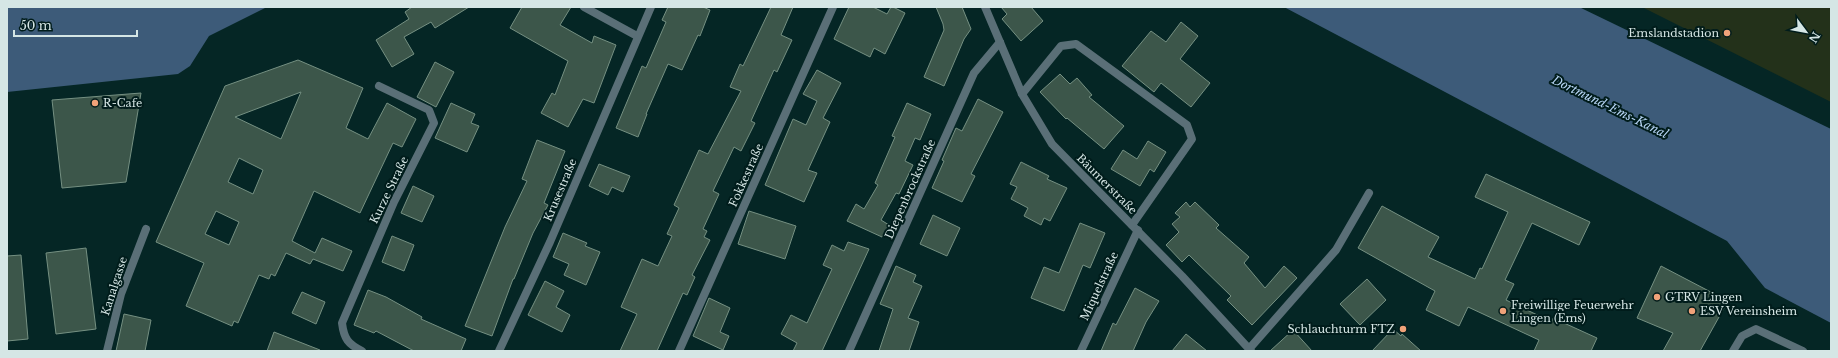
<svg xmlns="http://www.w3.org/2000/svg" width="1838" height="358" viewBox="0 0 1838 358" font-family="'Libre Baskerville',serif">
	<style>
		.green { fill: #23311a }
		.water { fill: #3d5b79 }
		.building { fill: #3c564a; stroke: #759082; fill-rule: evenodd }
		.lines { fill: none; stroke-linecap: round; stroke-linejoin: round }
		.minor { stroke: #5a6f77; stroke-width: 8 }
		.poi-dot { fill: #f0a279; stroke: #001c1b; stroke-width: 1.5 }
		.labels { text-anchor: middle; stroke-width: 4; stroke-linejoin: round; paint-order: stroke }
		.poi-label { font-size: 11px; fill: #d5e6e5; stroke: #001c1b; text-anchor: start }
		.street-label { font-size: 11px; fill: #d5e6e5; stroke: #001c1b }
		.water-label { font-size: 12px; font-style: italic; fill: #b7d5f5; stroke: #001c1b }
	</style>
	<rect width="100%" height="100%" fill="#052625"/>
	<polygon class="green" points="1642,7 1831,7 1831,102"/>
	<g class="water">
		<polygon points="7,7 267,7 209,36 190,66 178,74 7,92"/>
		<polygon points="1284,7 1579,7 1831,129 1831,323 1765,288 1727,241"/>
	</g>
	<g class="building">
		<polygon points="412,7 469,7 435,28 431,22 404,37 414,54 392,67 376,40 409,19 405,12"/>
		<polygon points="522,7 571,7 560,25 592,43 594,36 616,45 594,103 583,99 568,127 541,113 552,93 555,95 568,61 510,28"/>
		<polygon points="668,7 703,7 710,10 700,36 698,35 682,70 668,64 646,114 647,114 638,137 616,128 642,66 646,68 666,22 662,20"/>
		<polygon points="771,7 793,7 781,35 792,40 777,72 774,70 751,121 755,123 741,151 734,147 713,191 719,194 703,229 707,231 704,237 710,240 692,275 695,277 687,295 683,293 657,351 620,351 637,314 621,307 642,259 658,266 672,236 667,234 679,208 674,205 699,150 708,154 741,91 730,87 740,64 743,66"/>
		<polygon points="849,7 873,7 887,14 891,7 893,7 905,13 885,54 874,48 870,57 834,39"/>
		<polygon points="936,7 962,7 971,29 964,39 944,86 924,77 944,30 943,24"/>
		<polygon points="1001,7 1031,7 1043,21 1021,41 1002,19 1007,14"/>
		<polygon points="1181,22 1198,36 1180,59 1210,83 1191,107 1161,83 1154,92 1122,66 1151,31 1166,42"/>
		<path d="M298,60L363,88L346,128L368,139L387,103L416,119L402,147L393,143L360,213L314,191L292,241L315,253L322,238L352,251L343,271L313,259L310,264L286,253L275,276L271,274L269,279L259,275L238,323L234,321L232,326L186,306L204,263L156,242L225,86ZM301,92L281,139L235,117ZM239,158L263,170L253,194L228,182ZM216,211L239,222L229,245L205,234Z"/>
		<polygon points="435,62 454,72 436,107 417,97"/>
		<polygon points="817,70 841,83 823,118 830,122 808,170 817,173 804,202 765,185 793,119 806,125 817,101 803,94"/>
		<polygon points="1060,74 1070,84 1077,78 1092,95 1089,97 1124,126 1104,149 1067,118 1066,119 1040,92"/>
		<polygon points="141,93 126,182 62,188 52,100"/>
		<polygon points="978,99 1003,112 971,174 975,176 962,202 932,188 944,161 942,160 956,128 962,131"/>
		<polygon points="451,103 475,114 471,123 479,126 467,152 435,138"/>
		<polygon points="907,103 931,114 920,140 915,138 905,161 913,165 899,194 896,193 881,220 889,225 882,237 847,221 856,204 864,209 878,185 875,183 895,137 892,136"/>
		<polygon points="537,140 565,151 544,203 548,205 533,233 514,279 513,279 492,336 465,326 505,227 527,181 522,179"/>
		<polygon points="1148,141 1166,152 1154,172 1150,169 1140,186 1111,169 1123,150 1137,159"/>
		<polygon points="1021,162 1049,176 1047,179 1067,188 1050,221 1044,218 1041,225 1024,216 1028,208 1011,199 1017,187 1010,184"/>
		<polygon points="599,164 630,176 623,192 612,187 608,195 589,186"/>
		<polygon points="1486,174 1590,222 1579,245 1532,223 1505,280 1514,284 1506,300 1552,322 1553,318 1597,338 1591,351 1534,351 1539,340 1468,307 1459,326 1426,310 1435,291 1358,248 1382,206 1439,237 1428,257 1475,279 1480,268 1482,269 1508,212 1475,197"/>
		<polygon points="413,186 434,196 422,222 401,213"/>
		<polygon points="1186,202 1190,207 1195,202 1219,225 1216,228 1249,257 1244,263 1265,288 1284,266 1297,278 1252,325 1227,300 1231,296 1189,255 1182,262 1166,245 1179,232 1172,224 1180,217 1175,213"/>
		<polygon points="749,211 796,226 785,259 738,244"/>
		<polygon points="933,215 960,228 947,256 920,244"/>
		<polygon points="1080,223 1105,233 1090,268 1083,265 1064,311 1031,298 1044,267 1059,273"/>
		<polygon points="563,233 587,243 585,246 600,252 586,285 564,275 569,264 553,257"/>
		<polygon points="392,236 414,245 404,271 382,262"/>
		<polygon points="848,242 869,249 822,351 793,351 797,343 781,334 791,315 807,323 832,269 823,265 832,245 844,251"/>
		<polygon points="86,248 96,329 56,334 46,253"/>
		<polygon points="21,255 28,339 7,341 7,256"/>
		<polygon points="896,266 916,275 913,282 922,286 908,318 919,322 909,351 879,351 893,309 880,304"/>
		<polygon points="1661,266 1728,301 1700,351 1663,351 1673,333 1637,318"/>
		<polygon points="1367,279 1386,300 1360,325 1340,304"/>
		<polygon points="545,281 564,291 556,307 570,315 562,332 528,315"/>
		<polygon points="1135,288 1159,301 1146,322 1133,351 1101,351 1113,323 1116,325"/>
		<polygon points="368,290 386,297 422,317 421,319 466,339 461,351 414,351 376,331 374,333 354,325"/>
		<polygon points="302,292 325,302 316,324 292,313"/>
		<polygon points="709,298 730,308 720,332 729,336 723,350 693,336"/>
		<polygon points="124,314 151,320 145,351 116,351"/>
		<polygon points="1393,329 1401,336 1402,334 1421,351 1372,351"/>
		<polygon points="1293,330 1312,351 1270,351"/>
		<polygon points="274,332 320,350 320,351 267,351"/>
		<polygon points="1186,334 1207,351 1172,351"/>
	</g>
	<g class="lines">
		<g class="minor">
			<polyline points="584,7 637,36"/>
			<polyline points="985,7 1022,94 1052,144 1182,276 1251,351"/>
			<polyline points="1022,94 1061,46 1076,44 1187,125 1192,139 1132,225"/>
			<polyline points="1249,349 1336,250 1369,193"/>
			<polyline points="107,351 121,294 146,229"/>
			<path d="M362,351C348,344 344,339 342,323L394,202L434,123L429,110L379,86"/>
			<polyline points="499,351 550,242 651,7"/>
			<polyline points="679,351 833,7"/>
			<polyline points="849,351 974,73 1000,42"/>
			<polyline points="1081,351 1138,230"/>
			<polyline points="1733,351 1742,336 1756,329 1803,351"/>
		</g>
	</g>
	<g class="poi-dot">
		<circle cx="1727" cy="33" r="4"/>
		<circle cx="95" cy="103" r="4"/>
		<circle cx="1657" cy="297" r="4"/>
		<circle cx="1503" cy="311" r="4"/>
		<circle cx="1692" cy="311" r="4"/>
		<circle cx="1403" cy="329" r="4"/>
	</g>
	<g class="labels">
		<g class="poi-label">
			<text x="1719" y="37" text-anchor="end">Emslandstadion</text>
			<text x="103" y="107">R-Cafe</text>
			<text x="1665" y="301">GTRV Lingen</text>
			<text x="1511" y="309">Freiwillige Feuerwehr<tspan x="1511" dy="13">Lingen (Ems)</tspan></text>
			<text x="1700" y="315">ESV Vereinsheim</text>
			<text x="1395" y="333" text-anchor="end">Schlauchturm FTZ</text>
		</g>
		<g class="street-label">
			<text transform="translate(746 175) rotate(-66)" y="4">Fokkestraße</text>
			<text transform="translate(1107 184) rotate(45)" y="4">Bäumerstraße</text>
			<text transform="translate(910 189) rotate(-66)" y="4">Diepenbrockstraße</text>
			<text transform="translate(389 190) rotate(-64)" y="4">Kurze Straße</text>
			<text transform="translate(560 190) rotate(-67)" y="4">Krusestraße</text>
			<text transform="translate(114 286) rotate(-72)" y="4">Kanalgasse</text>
			<text transform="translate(1099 286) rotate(-65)" y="4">Miquelstraße</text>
		</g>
		<g class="water-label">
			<text transform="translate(1610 107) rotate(26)" y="4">Dortmund-Ems-Kanal</text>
		</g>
	</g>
	<rect width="1838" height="358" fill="none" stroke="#d5e6e5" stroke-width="16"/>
	<g transform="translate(1806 32) rotate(122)" stroke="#001c1b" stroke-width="3" paint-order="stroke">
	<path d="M0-3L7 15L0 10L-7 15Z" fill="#d5e6e5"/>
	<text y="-6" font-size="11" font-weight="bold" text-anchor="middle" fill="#d5e6e5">N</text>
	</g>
	<path d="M14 30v6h123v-6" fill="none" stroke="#d5e6e5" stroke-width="2"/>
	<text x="20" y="30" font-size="12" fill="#d5e6e5" stroke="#001c1b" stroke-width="3" paint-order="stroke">50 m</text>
</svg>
